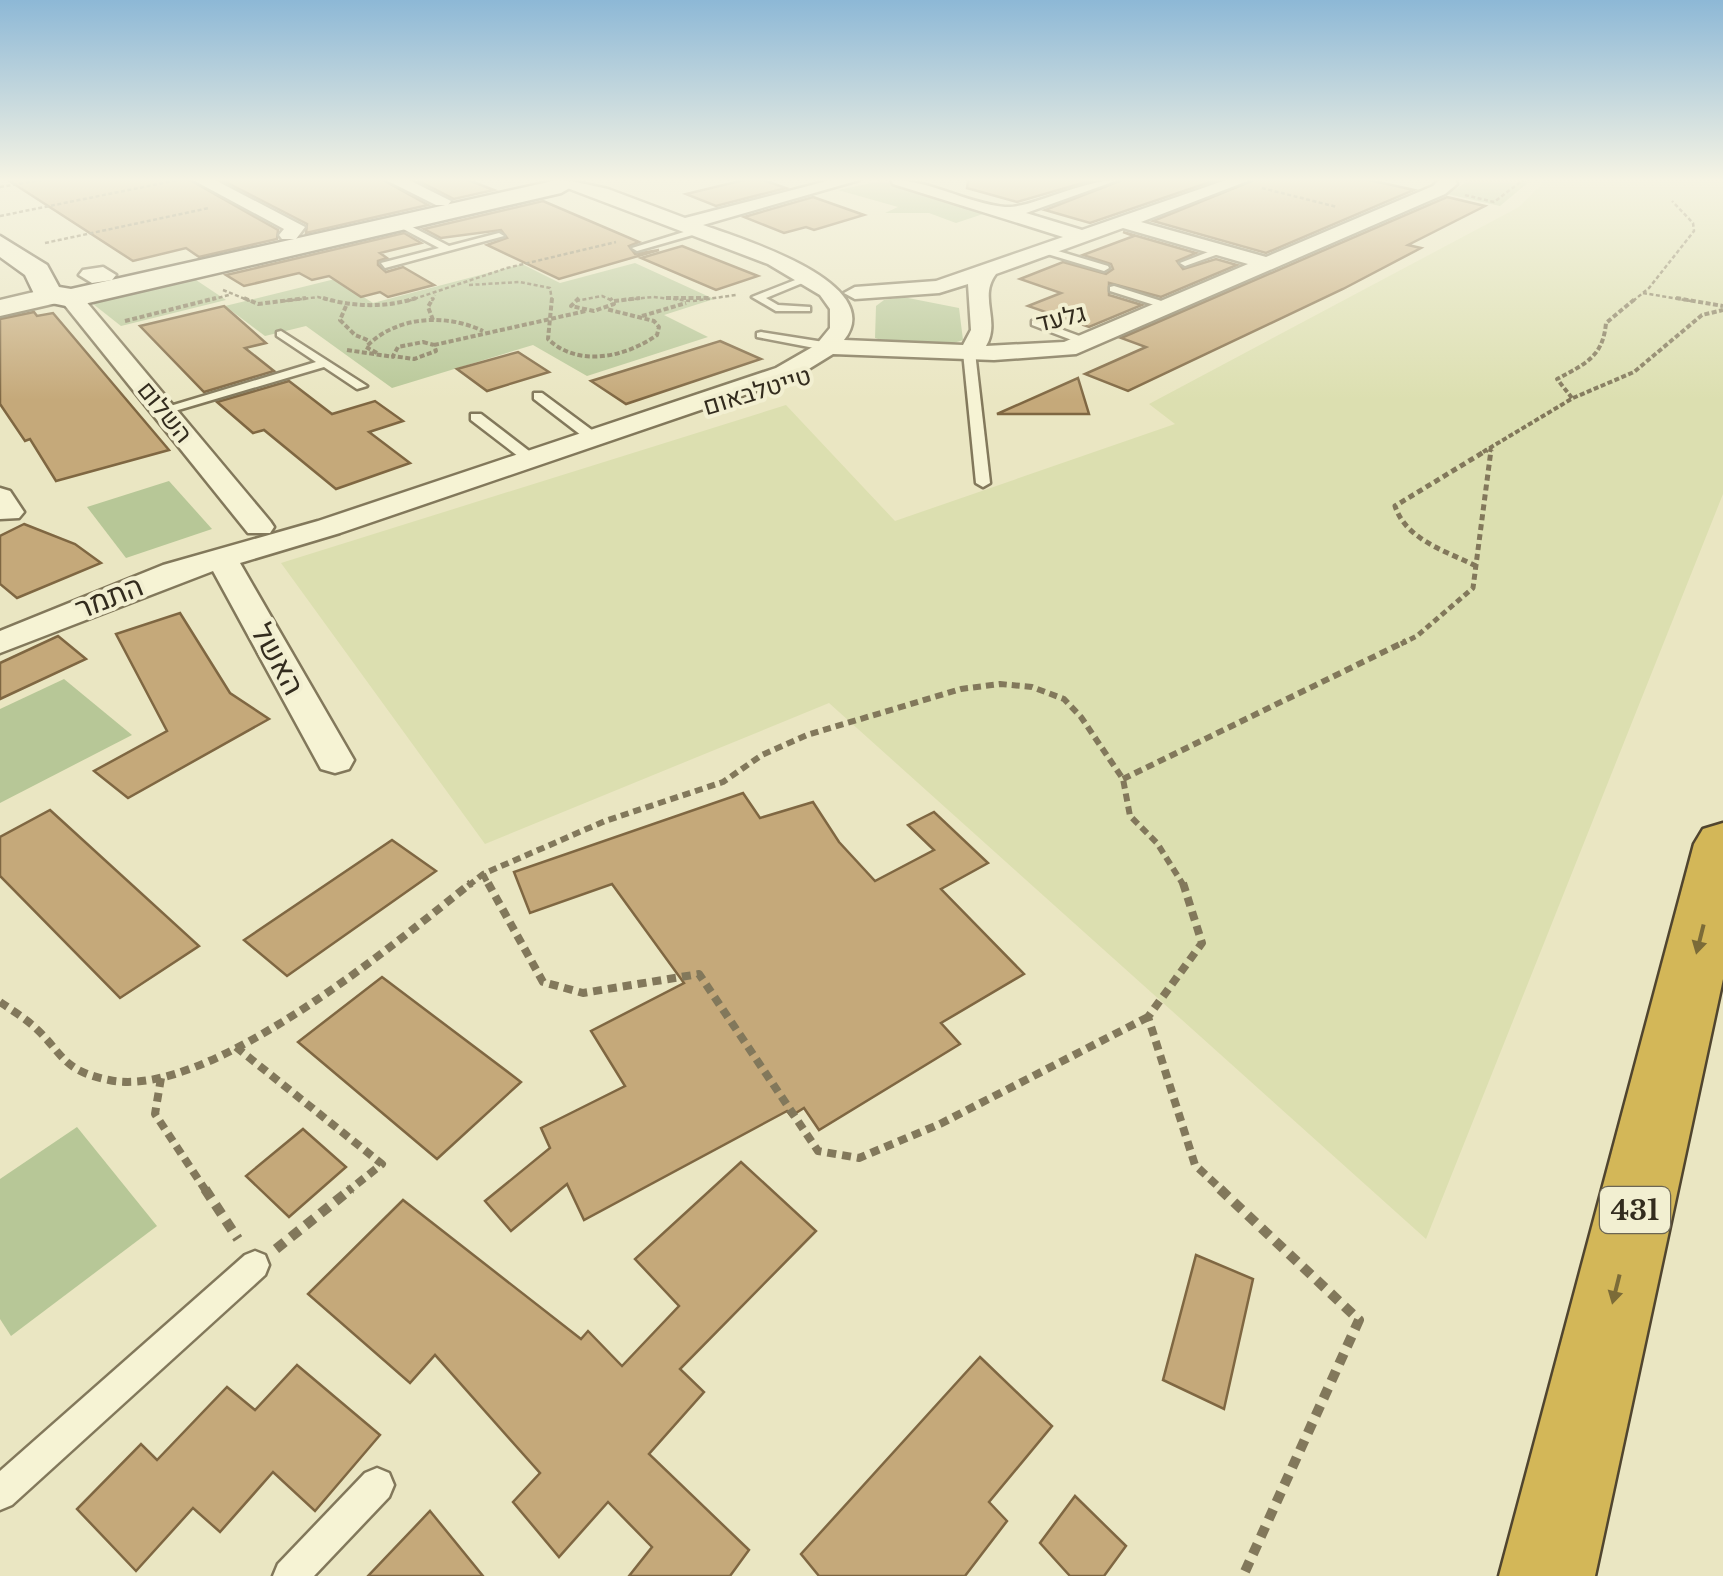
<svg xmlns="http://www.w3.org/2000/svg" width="1723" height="1576" viewBox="0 0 1723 1576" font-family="'Libre Baskerville',Heebo,serif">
	<rect width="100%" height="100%" fill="#eae6c2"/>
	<polygon fill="#dcdfb0" points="1546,180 1723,180 1723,494 1426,1239 829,703 485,844 281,563 786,405 895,521 1175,424 1149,404 1519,207"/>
	<g fill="#b7c797">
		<polygon points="1470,180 1531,180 1500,206 1447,194"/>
		<polygon points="881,181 989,212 956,223 929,213 885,213 898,207 838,190"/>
		<polygon points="635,263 714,299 664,315 708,337 587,376 533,345 392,388 306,326 265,336 225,306 335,279 373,303 522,264 560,283"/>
		<polygon points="190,276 226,300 121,326 88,300"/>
		<path d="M903 297 959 308 963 340C938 349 900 347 875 338L876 306 884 300Z"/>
		<polygon points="169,481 212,529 126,558 87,507"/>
		<polygon points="64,679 132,735 0,803 0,709"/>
		<polygon points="77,1127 157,1226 11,1336 0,1319 0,1179"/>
	</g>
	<g fill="#c5a97a" stroke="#7f6742" stroke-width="2.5">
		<polygon points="8,180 190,180 278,230 277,239 199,257 186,248 133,261"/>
		<polygon points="222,180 383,180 428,205 306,233 307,224"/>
		<polygon points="417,180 468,180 494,190 454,199"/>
		<polygon points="744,180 763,180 786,188 716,206 686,194"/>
		<polygon points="968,180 1093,180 1017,202 967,188"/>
		<polygon points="1122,180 1216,180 1090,223 1045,210"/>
		<polygon points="1254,180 1369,180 1414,190 1266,253 1153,221"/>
		<polygon points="813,197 864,215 814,230 806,227 784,233 744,217"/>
		<polygon points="1447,197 1485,206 1408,245 1421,248 1343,289 1128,391 1085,374 1146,347 1121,338"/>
		<polygon points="543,201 639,242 629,246 635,254 659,250 559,279 487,245 507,238 501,230 441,238 424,229"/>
		<polygon points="1123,232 1196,253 1177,261 1183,269 1216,259 1237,265 1161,297 1109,283 1109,295 1142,305 1089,327 1028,306 1061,293 1020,279 1063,262 1106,274 1113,269 1111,264 1083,255 1134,236"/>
		<polygon points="404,233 421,243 380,253 387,258 378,261 378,265 386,272 403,267 434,285 388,297 380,292 361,297 329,276 312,280 299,273 244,286 226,275"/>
		<polygon points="682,246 758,276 716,290 641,258"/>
		<polygon points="224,306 266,343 245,348 274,371 204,392 140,326"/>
		<polygon points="34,312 37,316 53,313 169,450 56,481 30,439 25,441 0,404 0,319"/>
		<polygon points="720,341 761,359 626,404 591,381"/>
		<polygon points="518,352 549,372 487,391 457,369"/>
		<polygon points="1078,378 1089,414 997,414"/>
		<polygon points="289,381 332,414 375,401 403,421 369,432 410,463 336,489 264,430 253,433 217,402"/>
		<polygon points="24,524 75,544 101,563 17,598 0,584 0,536"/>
		<polygon points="180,613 230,693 269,719 128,798 94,771 167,731 116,634"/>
		<polygon points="58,636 86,659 0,699 0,663"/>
		<polygon points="743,793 760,818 813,802 839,842 875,881 934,850 908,825 934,812 988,863 941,889 1024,974 941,1023 960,1044 819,1130 804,1108 791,1116 787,1111 584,1220 567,1184 511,1231 485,1201 550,1148 541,1128 625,1086 591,1031 684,983 612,884 530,913 514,872"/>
		<polygon points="50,810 199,946 120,998 0,876 0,837"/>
		<polygon points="392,840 436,871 287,976 244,940"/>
		<polygon points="382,977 521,1082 437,1159 298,1042"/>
		<polygon points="303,1129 346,1167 289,1217 246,1176"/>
		<polygon points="741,1162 816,1231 680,1369 704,1392 649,1454 749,1550 730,1576 629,1576 652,1547 608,1502 559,1557 513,1502 540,1473 435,1355 410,1383 308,1294 403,1200 581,1339 588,1331 622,1366 679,1306 635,1259"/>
		<polygon points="1196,1255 1253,1279 1224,1409 1163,1380"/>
		<polygon points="980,1357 1052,1426 989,1502 1007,1521 965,1576 819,1576 801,1554"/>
		<polygon points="297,1365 380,1435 315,1511 273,1472 220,1532 193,1508 136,1571 77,1509 141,1444 157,1460 227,1387 255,1410"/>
		<polygon points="1075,1496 1126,1546 1104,1576 1070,1576 1040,1543"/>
		<polygon points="430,1511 483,1576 368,1576"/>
	</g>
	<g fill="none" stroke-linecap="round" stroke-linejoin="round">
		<g stroke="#82785b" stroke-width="5">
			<g id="service">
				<polygon points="395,218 449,246 499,233 504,236 385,268 381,263 439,248 392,223"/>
				<polygon points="700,227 703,232 637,251 632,248"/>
				<polygon points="1221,247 1224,252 1185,266 1180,263"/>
				<polygon points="1048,248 1108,266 1109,268 1104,271 1044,253"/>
				<polygon points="808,275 817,277 766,298 778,305 810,307 810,311 776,311 752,297"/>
				<polygon points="1114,286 1174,305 1175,307 1170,310 1110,291 1110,287"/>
				<polygon points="1036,320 1093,341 1095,343 1085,345 1032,325 1032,321"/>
				<polygon points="281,331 367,386 357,389 324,367 168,413 157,410 316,362 277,336 277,332"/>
				<polygon points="761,332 830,343 836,347 830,351 757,337 757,333"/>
				<polygon points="969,348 975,352 990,483 983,487 976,483 963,352"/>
				<polygon points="534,393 542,393 600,436 600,442 590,442 534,399"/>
				<polygon points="471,414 481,414 537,457 537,463 527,463 471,420"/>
				<polygon points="255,1251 265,1255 269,1265 265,1275 12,1505 0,1510 0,1471 245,1255"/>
				<polygon points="377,1468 389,1473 394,1485 389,1497 314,1576 273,1576 278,1564 365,1473"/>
			</g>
		</g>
		<g stroke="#82785b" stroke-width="5">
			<g id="minor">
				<polygon points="193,180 215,180 305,227 296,239 282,239 279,235 284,229"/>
				<polygon points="386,180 409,180 451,201 448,205 436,205"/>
				<path d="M831 180H859L703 225C739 238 889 283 844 340L963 345 971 330 968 284 939 293 855 299 844 293 855 287 936 281 1063 237 893 184 891 180C931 180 965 203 1005 207 1030 209 1081 180 1118 180L1026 213 1082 230 1226 180H1250L1141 222 1266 257 1433 186 1439 180H1455L1457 184 1445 194 1076 354 994 360 833 354 794 378 340 533 240 563 354 760 349 769 335 773 321 769 213 571 0 653V631L163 565 318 521 776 368 816 345 830 328V309L820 295 768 264 562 186 571 181 608 189 685 218ZM1123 228 1248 264 1064 342 986 346C1001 321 978 297 996 274Z"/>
				<polygon points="71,292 79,293 270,521 274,527 270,533 248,533 63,303 60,298 63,293"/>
				<polygon points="0,488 10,491 24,512 19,518 0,519"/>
			</g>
		</g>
		<g stroke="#82785b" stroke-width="5">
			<g id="tertiary">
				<polygon points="103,267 116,275 112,280 92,283 79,275 83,270"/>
				<polygon points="51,288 61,290 64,296 61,302 0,316 0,300"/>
			</g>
		</g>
		<g stroke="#64593e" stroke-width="5">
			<polygon id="secondary" points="557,180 569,181 573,186 561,193 71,307 37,300 25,275 0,257 0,236 47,265 59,287 71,289"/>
		</g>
		<g stroke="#50452f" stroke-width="5">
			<polygon id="motorway" points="1723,823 1723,979 1595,1576 1499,1576 1694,844 1703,829"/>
		</g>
		<g stroke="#82785b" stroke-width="2.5" stroke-dasharray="4 2.5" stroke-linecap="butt">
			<polyline points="0,187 41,180"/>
			<polyline points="1262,188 1337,207"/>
			<polyline points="1465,195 1494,202 1523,180"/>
			<polyline points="0,216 178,180"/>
			<polyline points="45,243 209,208"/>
			<polyline points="469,285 520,282 550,288 552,301"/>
			<polyline points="223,290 250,301"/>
			<polyline points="1643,293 1691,301"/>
			<polyline points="206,301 229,295"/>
			<polyline points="285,301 318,297 332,301"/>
			<polyline points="408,301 507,268 616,242"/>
			<polyline points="432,301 435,295"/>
			<polyline points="576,301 602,296 613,301"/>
			<polyline points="615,301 653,297 691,301"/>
			<polyline points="693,301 736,295"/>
			<polyline points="1633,301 1649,288 1694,231 1693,223 1672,201"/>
		</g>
		<g stroke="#82785b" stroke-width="4" stroke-dasharray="5 2.5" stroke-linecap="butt">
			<polyline points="244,298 258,304 306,298"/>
			<path d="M323 298C353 307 386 308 416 298"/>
			<path d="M552 298 548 339C578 368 626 357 657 335L659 327 654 321 606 309"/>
			<polyline points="579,298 571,306 594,311 614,304 610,298"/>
			<polyline points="666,298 711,298"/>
			<polyline points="1676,298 1723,306"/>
			<polyline points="614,301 640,298"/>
			<polyline points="346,306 340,320 355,335 370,341"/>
			<polyline points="642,316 686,303"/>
			<polyline points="433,320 428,307 433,298"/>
			<polyline points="125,321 216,298"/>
			<polygon points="423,342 434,345 436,351 414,359 393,356 398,347"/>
			<polyline points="434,345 586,311"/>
			<polyline points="347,350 394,357"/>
			<path d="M377 353 366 347C396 316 445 313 483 331"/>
			<path d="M1572 398 1557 379C1585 364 1603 357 1606 323L1636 298"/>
			<polyline points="1483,452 1573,398 1634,372 1702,315 1723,310"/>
			<polyline points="1490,452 1491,447"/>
		</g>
		<g stroke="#82785b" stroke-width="5" stroke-dasharray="6 4" stroke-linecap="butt">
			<path d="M1476 566C1446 551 1406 540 1395 506L1487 450"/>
			<polyline points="1401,644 1417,636 1473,588 1491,450"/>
		</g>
		<g stroke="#82785b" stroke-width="6" stroke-dasharray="8 5" stroke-linecap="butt">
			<polyline points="1123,779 1406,641"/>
			<polyline points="483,874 489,886"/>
			<polyline points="468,886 483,874 605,821 723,782 762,755 807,735 961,689 1000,684 1032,687 1064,699 1081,717 1123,779 1130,816 1157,843 1184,886"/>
		</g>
		<g stroke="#82785b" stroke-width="8" stroke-dasharray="9 6" stroke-linecap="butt">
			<polyline points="488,883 543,982 583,993 699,974 818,1151 859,1158 940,1124 1148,1017"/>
			<polyline points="1183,883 1202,943 1148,1017 1195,1165 1223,1191"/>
			<path d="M0 1002C10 1009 22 1016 31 1024 63 1051 59 1070 109 1080 207 1101 397 942 471 883"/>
			<polyline points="236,1047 382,1164 348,1191"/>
			<polyline points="161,1078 155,1114 206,1191"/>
		</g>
		<g stroke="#82785b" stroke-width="10" stroke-dasharray="11 8" stroke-linecap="butt">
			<polyline points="205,1189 238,1239"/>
			<polyline points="1220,1189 1359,1320 1243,1576"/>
			<polyline points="276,1249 351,1189"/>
		</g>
		<use href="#service" fill="#f6f3d4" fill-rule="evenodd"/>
		<use href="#minor" fill="#f6f3d4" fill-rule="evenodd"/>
		<use href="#tertiary" fill="#f6f3d4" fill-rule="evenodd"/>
		<use href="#secondary" fill="#f6f3d4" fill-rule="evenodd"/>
		<use href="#motorway" fill="#d3b758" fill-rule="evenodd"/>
	</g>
	<defs><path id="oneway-solid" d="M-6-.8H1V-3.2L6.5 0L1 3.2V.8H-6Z" transform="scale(2.5)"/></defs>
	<g fill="#7b6b38">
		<use href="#oneway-solid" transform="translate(1700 939) rotate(104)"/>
		<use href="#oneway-solid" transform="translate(1616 1289) rotate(104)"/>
	</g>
	<linearGradient id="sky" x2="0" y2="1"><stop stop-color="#8db8d6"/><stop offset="0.45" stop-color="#f6f4e4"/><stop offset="1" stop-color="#f6f4e4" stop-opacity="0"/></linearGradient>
	<rect width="1723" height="400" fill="url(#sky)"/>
	<g text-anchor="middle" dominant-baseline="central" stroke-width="8" stroke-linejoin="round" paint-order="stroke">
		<g font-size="25" fill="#332c1e" stroke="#f2efd1">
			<text transform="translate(1061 318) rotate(-13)">גלעד</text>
			<text transform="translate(757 391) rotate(-17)">טייטלבאום</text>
			<text transform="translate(165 412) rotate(51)">השלום</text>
		</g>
		<rect fill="#f2efd1" stroke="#6c6654" stroke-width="2.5" x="1600" y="1187" width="70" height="46" rx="8"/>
		<g font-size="28" font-weight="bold" fill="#332c1e">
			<text x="1635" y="1210">431</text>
		</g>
		<g font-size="30" fill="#332c1e" stroke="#f2efd1">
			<text transform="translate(109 597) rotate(-22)">התמר</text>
			<text transform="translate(278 659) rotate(61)">האשל</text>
		</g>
	</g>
</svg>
